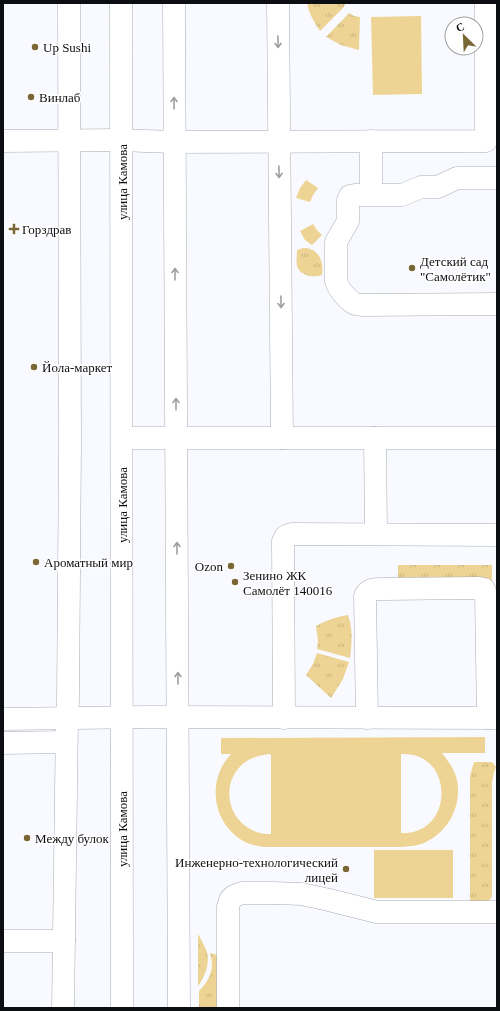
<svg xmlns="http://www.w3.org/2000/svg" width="500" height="1011" viewBox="0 0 500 1011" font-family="Georgia,serif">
	<defs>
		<pattern id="grass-tufts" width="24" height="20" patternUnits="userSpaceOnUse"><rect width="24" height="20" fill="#edd494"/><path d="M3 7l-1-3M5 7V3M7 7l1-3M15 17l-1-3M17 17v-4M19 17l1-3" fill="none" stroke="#cab57f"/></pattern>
	</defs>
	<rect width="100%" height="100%" fill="#f9faff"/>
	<g fill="url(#grass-tufts)">
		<path d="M307 3H346L343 8 320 31C314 22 309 14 307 3Z"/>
		<polygon points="349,13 354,16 360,17 359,50 341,45 326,37"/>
		<path d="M303 248C304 248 309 248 310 249 321 252 324 266 322 275 314 278 300 276 297 266 296 261 297 255 297 250Z"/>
		<rect x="398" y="565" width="94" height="16"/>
		<path d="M348 615C353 629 352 643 350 658L317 649 318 641 316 626C327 620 336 617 348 615Z"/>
		<polygon points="317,653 349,662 343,679 331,698 306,675 313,664"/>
		<polygon points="474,762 492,762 496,767 494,772 492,783 492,896 489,901 470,904 470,779 471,772"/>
		<path d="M198 934C201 939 205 947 207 952 210 964 205 976 198 986Z"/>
		<path d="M210 953 221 956V1008H199V991C210 980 215 968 210 953Z"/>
	</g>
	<g fill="#edd494" fill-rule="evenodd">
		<polygon points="421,16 422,94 373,95 371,17"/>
		<polygon points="306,180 318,188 313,195 310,202 296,198 300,188"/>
		<polygon points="313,224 317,230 322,235 312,245 305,240 300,231"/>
		<path d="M485 737V753H442C448 761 455 770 457 780 462 805 449 831 426 842 419 846 410 846 402 847H271C263 847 255 846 247 843 213 826 205 782 231 754H221V738ZM270 754 271 755V834C264 834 258 833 252 830 226 818 221 781 244 763 252 757 261 755 270 754ZM401 754C455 751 455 835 401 833Z"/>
		<rect x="374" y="850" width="79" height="48"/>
	</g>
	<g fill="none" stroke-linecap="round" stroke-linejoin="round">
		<g stroke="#a8abb5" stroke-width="23">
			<g id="minor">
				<polyline points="121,3 122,1008"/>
				<polyline points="174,3 179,1008"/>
				<polyline points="278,3 282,438"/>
				<polyline points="3,141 122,140 145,141 175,142 486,141 486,3"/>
				<polyline points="371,141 371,194"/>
				<path d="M497 178H457L438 187H421L402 195H355L350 196 348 200V221L336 242V281C338 289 348 300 355 304 357 304 360 305 362 305L497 304"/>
				<polyline points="122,438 497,438"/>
				<polyline points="375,438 376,534"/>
				<polyline points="284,718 283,541 286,536 292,534 497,535"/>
				<path d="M367 718 365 596C369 588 376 589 384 589L479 588 484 589 486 594 488 718"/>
				<polyline points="3,719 148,717 497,718"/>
				<polyline points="3,743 66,742"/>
				<polyline points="3,941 64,941"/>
				<polyline points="63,1008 67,719 68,700 70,446 69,3"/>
				<polyline points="228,1008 228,907 230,900 234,896 242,893 273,893 302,894 329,900 377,912 497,912"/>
			</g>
		</g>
		<use href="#minor" stroke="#fff" stroke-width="22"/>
	</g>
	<defs><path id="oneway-shaft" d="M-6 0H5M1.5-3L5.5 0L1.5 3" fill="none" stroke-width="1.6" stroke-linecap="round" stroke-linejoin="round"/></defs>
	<g stroke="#9e9fa0">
		<use href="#oneway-shaft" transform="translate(278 42) rotate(89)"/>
		<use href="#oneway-shaft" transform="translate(174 103) rotate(-90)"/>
		<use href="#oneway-shaft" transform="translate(279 172) rotate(89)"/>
		<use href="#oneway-shaft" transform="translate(175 274) rotate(-90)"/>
		<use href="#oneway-shaft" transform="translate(281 302) rotate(89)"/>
		<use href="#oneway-shaft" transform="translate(176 404) rotate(-90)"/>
		<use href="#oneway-shaft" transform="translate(177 548) rotate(-90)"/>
		<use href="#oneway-shaft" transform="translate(178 678) rotate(-90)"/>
	</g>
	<g fill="#7a6736" stroke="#fff" stroke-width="1.5">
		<circle cx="35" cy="47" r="4"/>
		<circle cx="31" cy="97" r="4"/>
		<path d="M12 223h4v4h4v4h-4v4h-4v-4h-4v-4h4z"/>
		<circle cx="412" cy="268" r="4"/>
		<circle cx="34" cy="367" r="4"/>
		<circle cx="36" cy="562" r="4"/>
		<circle cx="231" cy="566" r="4"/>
		<circle cx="235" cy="582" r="4"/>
		<circle cx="27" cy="838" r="4"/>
		<circle cx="346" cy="869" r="4"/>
	</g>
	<g text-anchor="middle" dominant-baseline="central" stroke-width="3" stroke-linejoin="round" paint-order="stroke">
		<g font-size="13" fill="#0d0e11" stroke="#fff" text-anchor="start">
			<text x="43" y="47">Up Sushi</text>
			<text x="39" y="97">Винлаб</text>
			<text x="22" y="229">Горздрав</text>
			<text x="420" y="261">Детский сад<tspan x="420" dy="15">"Самолётик"</tspan></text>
			<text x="42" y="367">Йола-маркет</text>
			<text x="44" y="562">Ароматный мир</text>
			<text x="223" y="566" text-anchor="end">Ozon</text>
			<text x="243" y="575">Зенино ЖК<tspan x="243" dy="15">Самолёт 140016</tspan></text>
			<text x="35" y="838">Между булок</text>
			<text x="338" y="862" text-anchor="end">Инженерно-технологический<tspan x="338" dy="15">лицей</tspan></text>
		</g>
		<g font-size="13" fill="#0d0e11" stroke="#fff">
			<text transform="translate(122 182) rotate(-90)">улица Камова</text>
			<text transform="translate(122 505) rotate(-90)">улица Камова</text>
			<text transform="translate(122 829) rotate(-90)">улица Камова</text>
		</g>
	</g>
	<rect width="500" height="1011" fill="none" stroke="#0d0e11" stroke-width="8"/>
	<g transform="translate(464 36) rotate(336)"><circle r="19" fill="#ffffff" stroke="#9e9fa0"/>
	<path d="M0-3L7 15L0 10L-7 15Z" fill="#7a6736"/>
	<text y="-6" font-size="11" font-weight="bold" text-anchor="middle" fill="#0d0e11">С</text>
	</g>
</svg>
